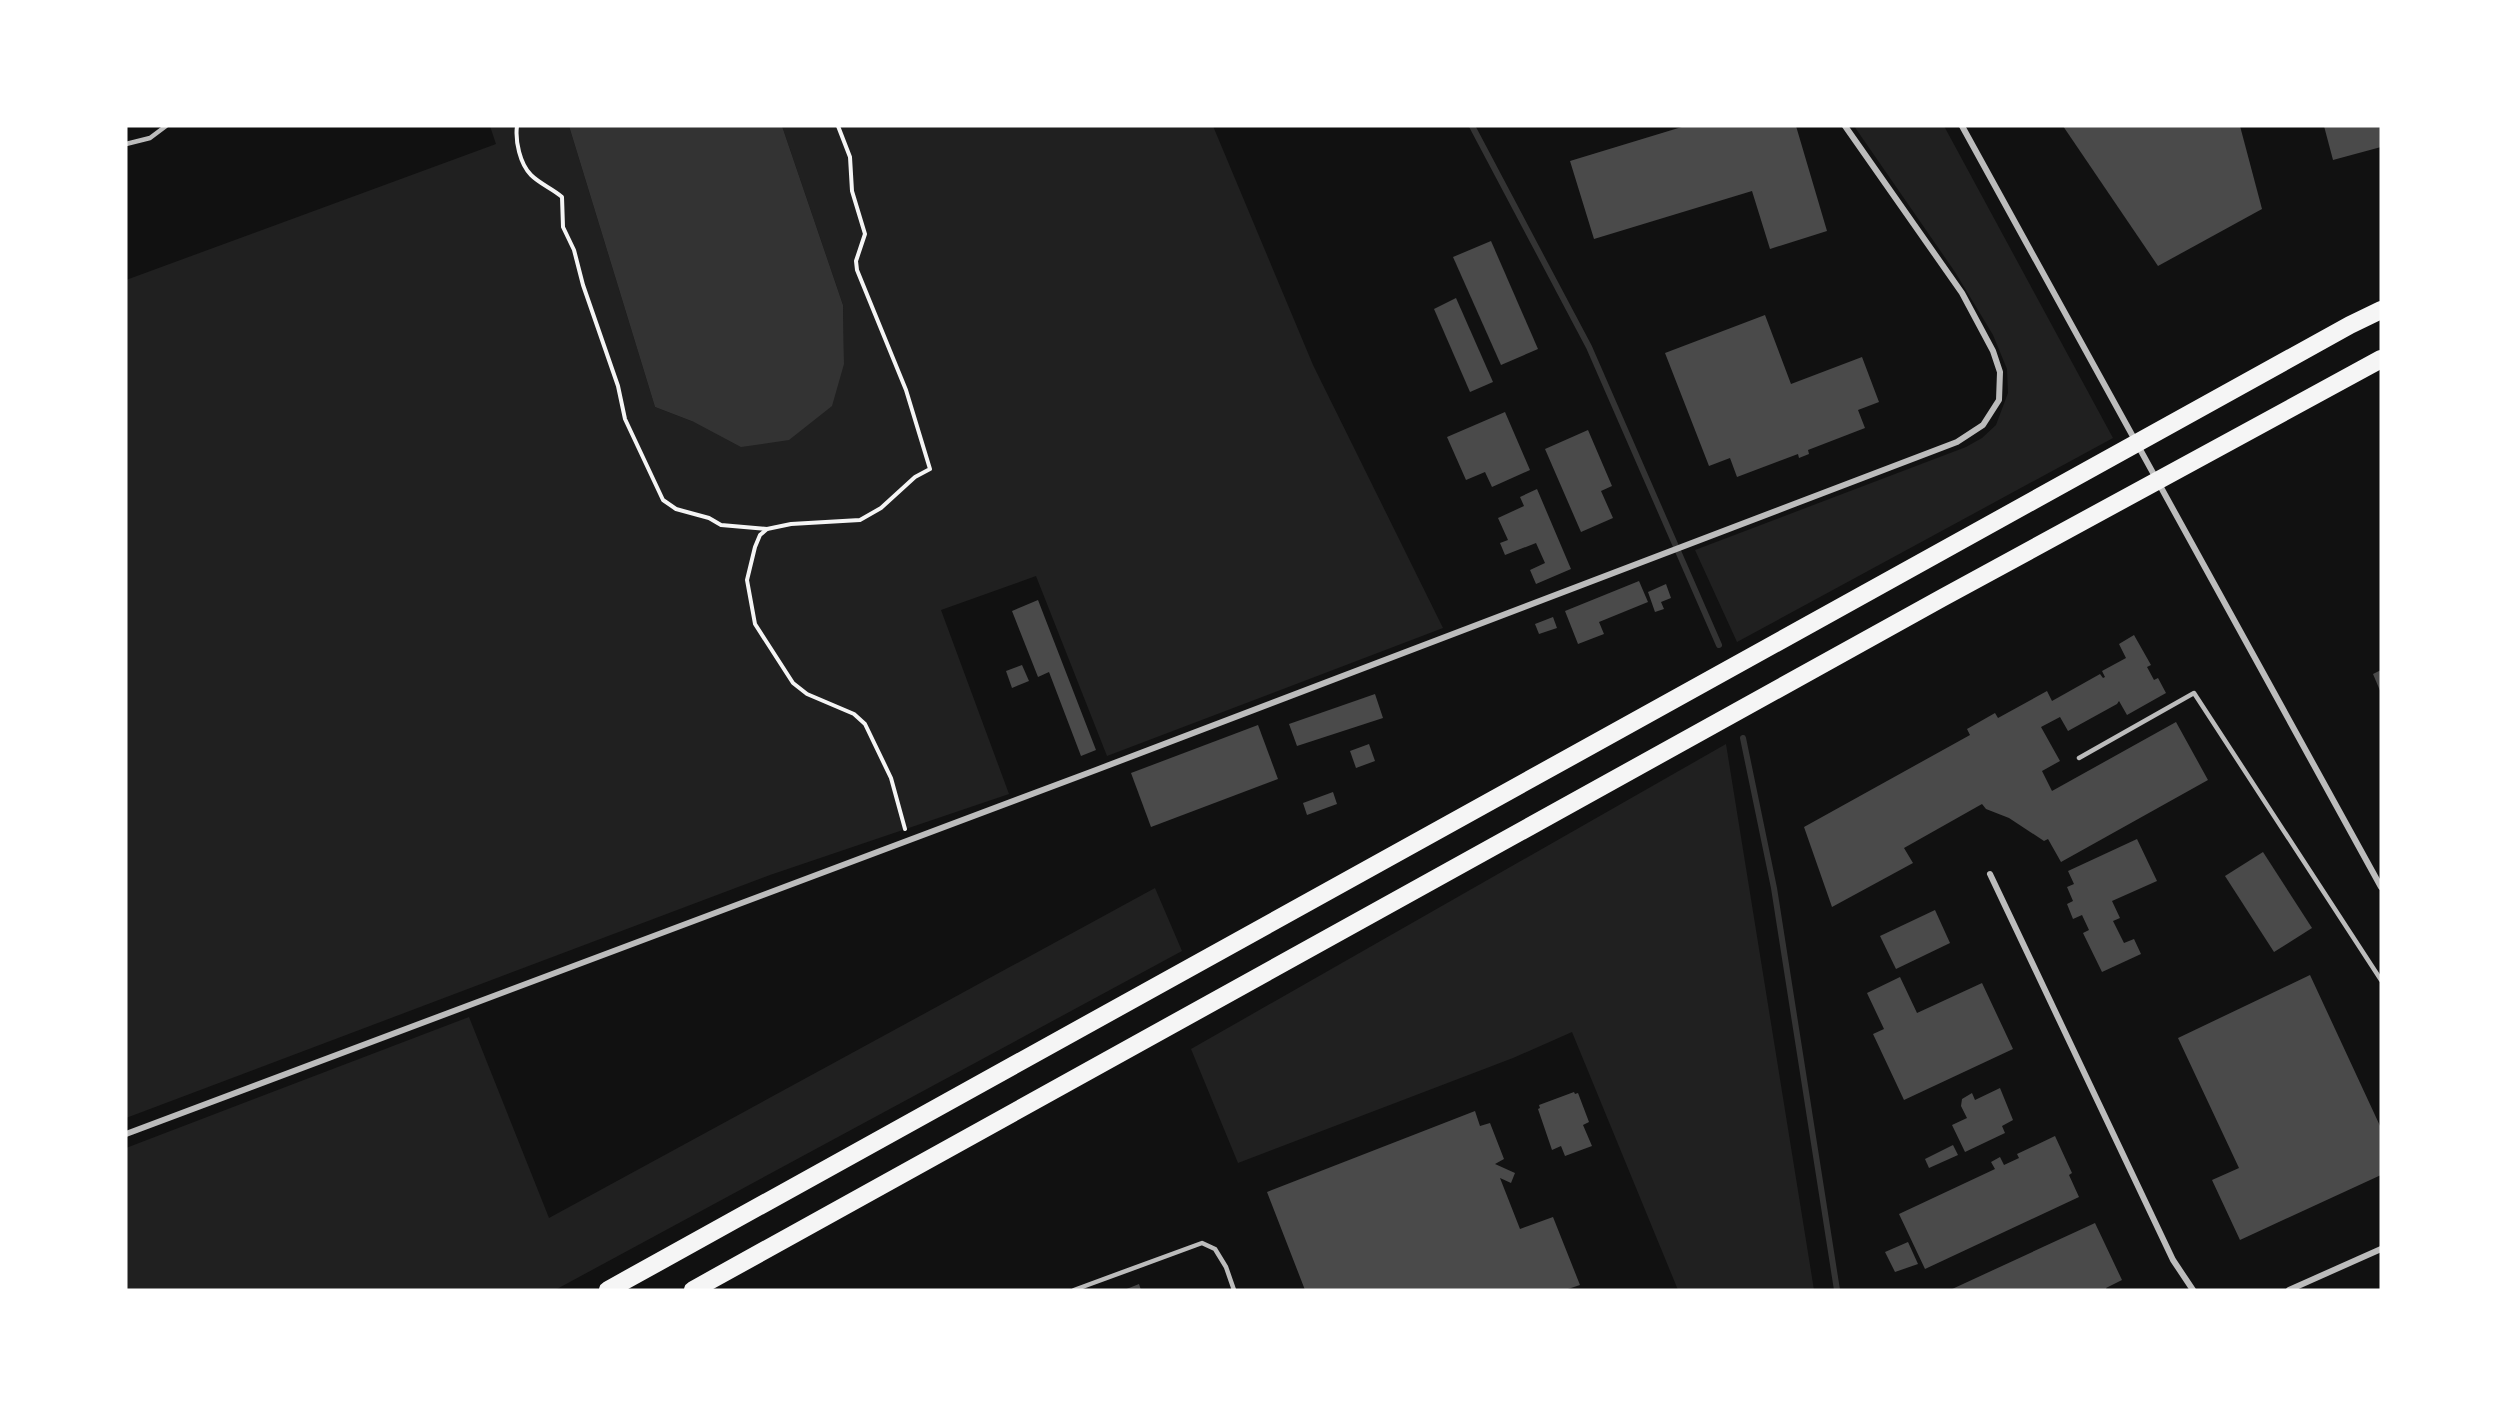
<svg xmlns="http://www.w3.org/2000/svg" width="2507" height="1416" viewBox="0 0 2507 1416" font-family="Karla,sans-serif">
	<rect width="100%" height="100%" fill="#111"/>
	<g fill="#202020">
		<polygon points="490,126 569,126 655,407 694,422 844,364 843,305 782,126 1213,126 1313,365 1443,628 1107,756 1036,576 941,610 1009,794 770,875 126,1118 126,280 496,144"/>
		<polygon points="1854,126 1944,126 2113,438 1737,642 1695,550 1966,447 1982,438 1996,425 2008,393 2007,369 1993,335 1955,272"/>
		<polygon points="1726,744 1814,1290 1678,1290 1572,1032 1513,1058 1238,1163 1191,1049"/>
		<polygon points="1155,888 1182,951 555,1290 126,1290 126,1148 469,1017 549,1218"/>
	</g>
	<polygon fill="#333" points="569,126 782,126 843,305 844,364 832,406 789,440 741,447 694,422 655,407"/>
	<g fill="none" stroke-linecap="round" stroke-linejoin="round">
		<g stroke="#333" stroke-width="6">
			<polyline points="1472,126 1589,347 1719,645"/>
			<polyline points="1743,738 1774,888 1837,1290"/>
		</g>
	</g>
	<g fill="#4a4a4a">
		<polygon points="1685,126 1796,126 1827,231 1770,249 1752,191 1594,239 1570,161"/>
		<polygon points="2063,126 2240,126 2262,209 2158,266"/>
		<polygon points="2324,126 2381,126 2381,147 2333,160"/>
		<polygon points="1491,241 1538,349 1501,365 1453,257"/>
		<polygon points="1456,298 1493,382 1470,392 1434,309"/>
		<polygon points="1765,315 1791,384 1862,357 1879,402 1858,410 1865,428 1808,450 1809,454 1799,458 1798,454 1737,477 1730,458 1709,466 1665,353"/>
		<polygon points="1505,412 1530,470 1492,487 1485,472 1466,480 1447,437"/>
		<polygon points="1588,430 1612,486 1601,491 1613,518 1581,532 1545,449"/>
		<polygon points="1537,489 1571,569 1536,584 1530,570 1545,563 1536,543 1505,555 1500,543 1508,540 1498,518 1524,506 1520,497"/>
		<polygon points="1639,581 1648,602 1599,622 1604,634 1578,644 1565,611"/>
		<polygon points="1666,584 1671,598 1661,602 1664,609 1655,612 1648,592"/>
		<polygon points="1038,600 1096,750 1081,756 1049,672 1038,677 1012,611"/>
		<polygon points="1553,617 1557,628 1539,634 1535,624"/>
		<polygon points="2134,635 2151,665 2147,667 2154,680 2158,678 2166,693 2127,715 2119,701 2117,704 2068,731 2060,717 2041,727 2060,761 2042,771 2052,791 2176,722 2208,780 2061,862 2048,839 2044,841 2009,818 1986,809 1982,804 1904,848 1913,863 1832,907 1804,827 1970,735 1967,729 1995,713 1998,718 2047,691 2052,701 2100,674 2103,678 2105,677 2102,671 2126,658 2119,644"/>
		<polygon points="1022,665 1029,681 1012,688 1006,671"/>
		<polygon points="2381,670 2381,693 2373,674"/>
		<polygon points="1375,694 1383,718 1297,746 1289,724"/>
		<polygon points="1258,725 1278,779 1151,827 1131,773"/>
		<polygon points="1369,744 1375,761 1356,768 1350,751"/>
		<polygon points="1333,792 1337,804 1307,815 1303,803"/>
		<polygon points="2137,839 2157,881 2112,901 2120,918 2113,921 2124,943 2134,939 2141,954 2102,972 2083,933 2089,930 2082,915 2073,919 2067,904 2073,901 2067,887 2074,884 2068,871"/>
		<polygon points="2263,852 2312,928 2274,952 2225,876"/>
		<polygon points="1935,910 1950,943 1896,969 1880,936"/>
		<polygon points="2310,975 2381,1128 2381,1175 2240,1240 2212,1180 2239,1168 2178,1038"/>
		<polygon points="1900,977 1917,1013 1982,983 2013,1049 1904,1100 1873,1034 1884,1029 1867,993"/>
		<polygon points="2000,1088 2013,1120 2002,1126 2005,1133 1965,1152 1952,1125 1967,1118 1961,1106 1962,1099 1972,1093 1975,1100"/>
		<polygon points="1574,1092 1575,1094 1578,1093 1589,1122 1583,1125 1592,1146 1565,1156 1561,1146 1552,1150 1538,1109 1540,1108 1539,1105"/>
		<polygon points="1475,1111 1480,1126 1490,1123 1504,1159 1495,1164 1515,1173 1511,1183 1500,1178 1520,1229 1553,1217 1580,1285 1565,1290 1305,1290 1267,1192"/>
		<polygon points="2055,1136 2072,1173 2069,1175 2079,1197 1925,1269 1899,1214 1995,1169 1991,1162 2000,1157 2004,1165 2019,1158 2017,1154"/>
		<polygon points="1953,1145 1958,1155 1929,1168 1925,1159"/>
		<polygon points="2095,1223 2122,1280 2106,1288 2107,1290 1950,1290"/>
		<polygon points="1908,1242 1918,1264 1895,1272 1885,1252"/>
		<polygon points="1139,1284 1141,1290 1124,1290"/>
	</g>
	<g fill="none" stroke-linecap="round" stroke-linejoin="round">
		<g stroke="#f5f5f5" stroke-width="4">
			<path d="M517 126C515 141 520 164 531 175 540 184 553 189 562 197L563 227 574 250 583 285 618 386 625 419 663 500 676 509 709 518 721 525 767 529"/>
			<polyline points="838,126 850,157 852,191 865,234 856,261 857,270 906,390 930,469 915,477 881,508 860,520 791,524 767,529 760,535 755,547 747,580 755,624 793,683 807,694 854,714 865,724 891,778 905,829"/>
		</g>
		<g stroke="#bcbcbc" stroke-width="4.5">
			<polyline points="126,144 150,138 166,126"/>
			<polyline points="2079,758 2194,693 2381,980"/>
			<polyline points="1074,1290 1202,1243 1215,1249 1226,1267 1234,1290"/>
		</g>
		<g stroke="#bcbcbc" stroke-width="6">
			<polyline points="1962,126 2381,887"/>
			<polyline points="1990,874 2173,1260 2193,1290"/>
			<polyline points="126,1134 1096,770 1957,442 1983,425 1999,400 2000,372 1993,351 1962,293 1845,126"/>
			<polyline points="2289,1290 2381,1249"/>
		</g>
		<g stroke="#f5f5f5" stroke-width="18">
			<polyline points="608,1290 2350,325 2381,310"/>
			<polyline points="693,1290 1942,598 2381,359"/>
		</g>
	</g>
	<rect width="2507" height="1416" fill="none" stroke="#ffffff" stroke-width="255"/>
</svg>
